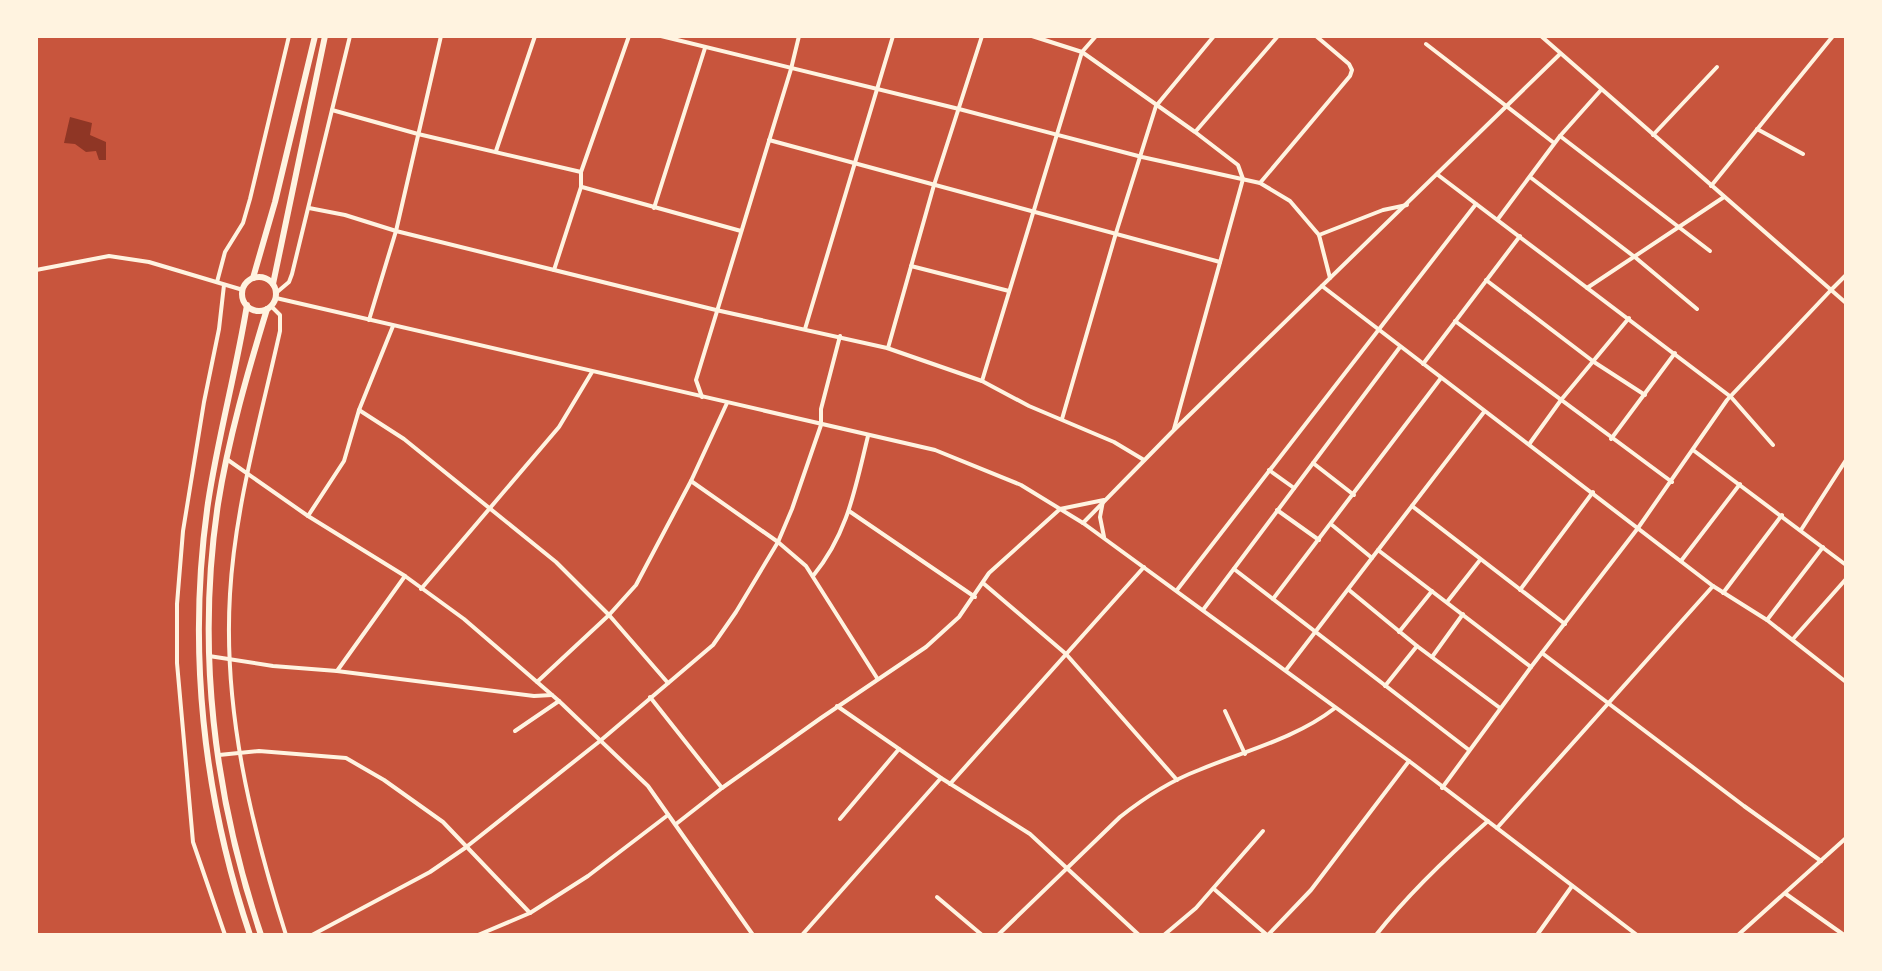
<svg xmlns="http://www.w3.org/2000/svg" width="1882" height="971" viewBox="0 0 1882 971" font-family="'PT Sans Narrow',sans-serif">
	<rect width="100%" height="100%" fill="#c8553d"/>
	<polygon fill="#8f3625" points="70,117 92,123 90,135 106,142 106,160 99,160 96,151 86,152 75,144 64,143"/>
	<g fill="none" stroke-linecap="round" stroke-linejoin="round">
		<g stroke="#fff3e0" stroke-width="4">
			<polyline points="661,36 959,109 1142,157 1260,183 1290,201 1319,235 1330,278"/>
			<polyline points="1032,36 1082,52 1195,132 1238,165 1243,179 1174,429"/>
			<polyline points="1426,44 1554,143"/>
			<polyline points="332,110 418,134 581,172"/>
			<polyline points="1757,129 1803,154"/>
			<polyline points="1196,131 1278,36"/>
			<polyline points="1653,135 1717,67"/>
			<polyline points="1560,136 1710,251"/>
			<polyline points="769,140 1220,262"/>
			<polyline points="496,151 535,36"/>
			<polyline points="1438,175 1731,397 1773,445"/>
			<polyline points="1530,177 1636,258 1697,309"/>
			<polyline points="1260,183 1350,76 1352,70 1349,64 1316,36"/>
			<polyline points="1711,186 1833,36"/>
			<polyline points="582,187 741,231"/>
			<polyline points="309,208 345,215 396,231 716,310 887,348 982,381 1029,406 1114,442 1144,460"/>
			<polyline points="654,208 705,48"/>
			<polyline points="1498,219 1560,136 1601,90"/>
			<polyline points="1319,235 1383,210 1407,205"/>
			<polyline points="911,266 1009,291"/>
			<polyline points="554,270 581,187 581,172 629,36"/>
			<polyline points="1486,280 1594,362 1645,395"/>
			<polyline points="217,282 225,252 243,223 250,199 289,36"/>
			<polyline points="224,285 219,329 204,402 183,531 177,604 177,663 193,842 225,935"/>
			<polyline points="1322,286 1713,586 1767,620 1846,682"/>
			<polyline points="1587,288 1724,197"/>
			<polyline points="276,293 289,282 292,274 350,36"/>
			<path d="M271 306 280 315V331C261 417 235 506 230 594 223 710 251 825 286 935"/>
			<polyline points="369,320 396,231 441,36"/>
			<polyline points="1455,321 1672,482"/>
			<polyline points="805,329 893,36"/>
			<polyline points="888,348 934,185 982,36"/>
			<polyline points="1423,364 1520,236"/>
			<polyline points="982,381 1082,52 1096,36"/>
			<polyline points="702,397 696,380 791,69 799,36"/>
			<polyline points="359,410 404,439 556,562 609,615 668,683"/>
			<polyline points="1062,419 1116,233 1156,106 1214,36"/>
			<polyline points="1611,439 1675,353"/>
			<polyline points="1530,443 1561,400 1629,318"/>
			<polyline points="1693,450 1846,565"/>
			<polyline points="228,460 308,516 405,576 464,619 559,701 648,786 753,935"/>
			<polyline points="1313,463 1354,495"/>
			<polyline points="1269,470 1294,488"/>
			<polyline points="691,481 778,542 806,566 877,678"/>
			<polyline points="1412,506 1565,624"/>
			<polyline points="1277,510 1319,540"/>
			<polyline points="849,511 975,597"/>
			<polyline points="308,516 344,461 359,410 393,326"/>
			<polyline points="1083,523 1173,431 1560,54"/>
			<polyline points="1332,525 1372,558"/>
			<polyline points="1801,530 1846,460"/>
			<polyline points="1378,550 1531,667"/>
			<polyline points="1681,561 1740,484"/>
			<polyline points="1234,569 1469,750"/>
			<path d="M813 576C848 533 855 489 868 436"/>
			<polyline points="983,583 1066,654 1177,780"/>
			<polyline points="421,589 559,427 592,372"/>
			<polyline points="1177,590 1476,204"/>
			<polyline points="1349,590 1417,646 1500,708"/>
			<polyline points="1520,590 1593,492"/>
			<polyline points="1723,593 1782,515"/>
			<polyline points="1273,599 1441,378"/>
			<polyline points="1447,602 1480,560"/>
			<polyline points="1203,610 1400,347"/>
			<polyline points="1767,620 1823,547"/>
			<polyline points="1399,632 1432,591"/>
			<polyline points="1793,639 1846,579"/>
			<polyline points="1542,653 1744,806 1821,861"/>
			<polyline points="209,656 273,666 337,671 534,696 552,695"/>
			<polyline points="1432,657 1463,614"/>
			<polyline points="1286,670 1484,412"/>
			<polyline points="337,671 405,576"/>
			<polyline points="537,682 609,615 636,585 691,481 727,403"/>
			<polyline points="1385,686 1417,646"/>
			<polyline points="650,697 722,788"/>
			<polyline points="837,706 941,778 1030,834 1139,935"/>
			<polyline points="1225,711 1245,754"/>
			<polyline points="515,731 559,701"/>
			<polyline points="219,755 259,751 346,758 384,780 443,822 530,913"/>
			<polyline points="950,784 1144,567"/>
			<polyline points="1442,788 1531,667 1638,528 1727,400 1831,290"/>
			<polyline points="840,819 899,749"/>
			<polyline points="676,824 722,788 821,718 926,647 959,617 989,573 1060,509"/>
			<polyline points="1497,828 1713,586"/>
			<polyline points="1214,889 1267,935"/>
			<polyline points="1786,894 1844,935"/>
			<polyline points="937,897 982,935"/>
			<polyline points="312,935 430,872 465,848 600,741 713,645 736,612 778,542 792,509 821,425 821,409 840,336"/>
			<polyline points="478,935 530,913 588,876 668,815"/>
			<polyline points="802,935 941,778"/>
			<path d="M998 935 1120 817C1144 798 1170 781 1199 770 1244 751 1295 739 1335 708"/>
			<polyline points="1164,935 1196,908 1263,831"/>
			<polyline points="1268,935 1311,890 1409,761"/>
			<path d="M1376 935C1409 893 1448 856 1488 821"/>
			<polyline points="1537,935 1572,886"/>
		</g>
		<g stroke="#fff3e0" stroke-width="4">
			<polyline points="1541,36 1846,303"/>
			<polyline points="36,270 109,256 149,262 243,290"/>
			<polyline points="1831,290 1846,275"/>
			<polyline points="276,298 935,450 1021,485 1083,523 1409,761 1637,935"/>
			<polyline points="1103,501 1100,517 1104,537"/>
			<polyline points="1060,509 1104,500"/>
			<polyline points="1738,935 1846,838"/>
		</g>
		<g stroke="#fff3e0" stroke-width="6">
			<circle cx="259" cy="294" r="17"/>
			<polyline points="253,278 275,202 315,36"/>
			<polyline points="273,284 325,36"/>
			<path d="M247 305C236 372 218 437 208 503 187 648 203 796 250 935"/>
			<path d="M261 935C214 796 196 649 218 504 228 440 248 371 267 309"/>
		</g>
	</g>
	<rect width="1882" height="971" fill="none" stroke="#fff3e0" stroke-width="76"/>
</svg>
